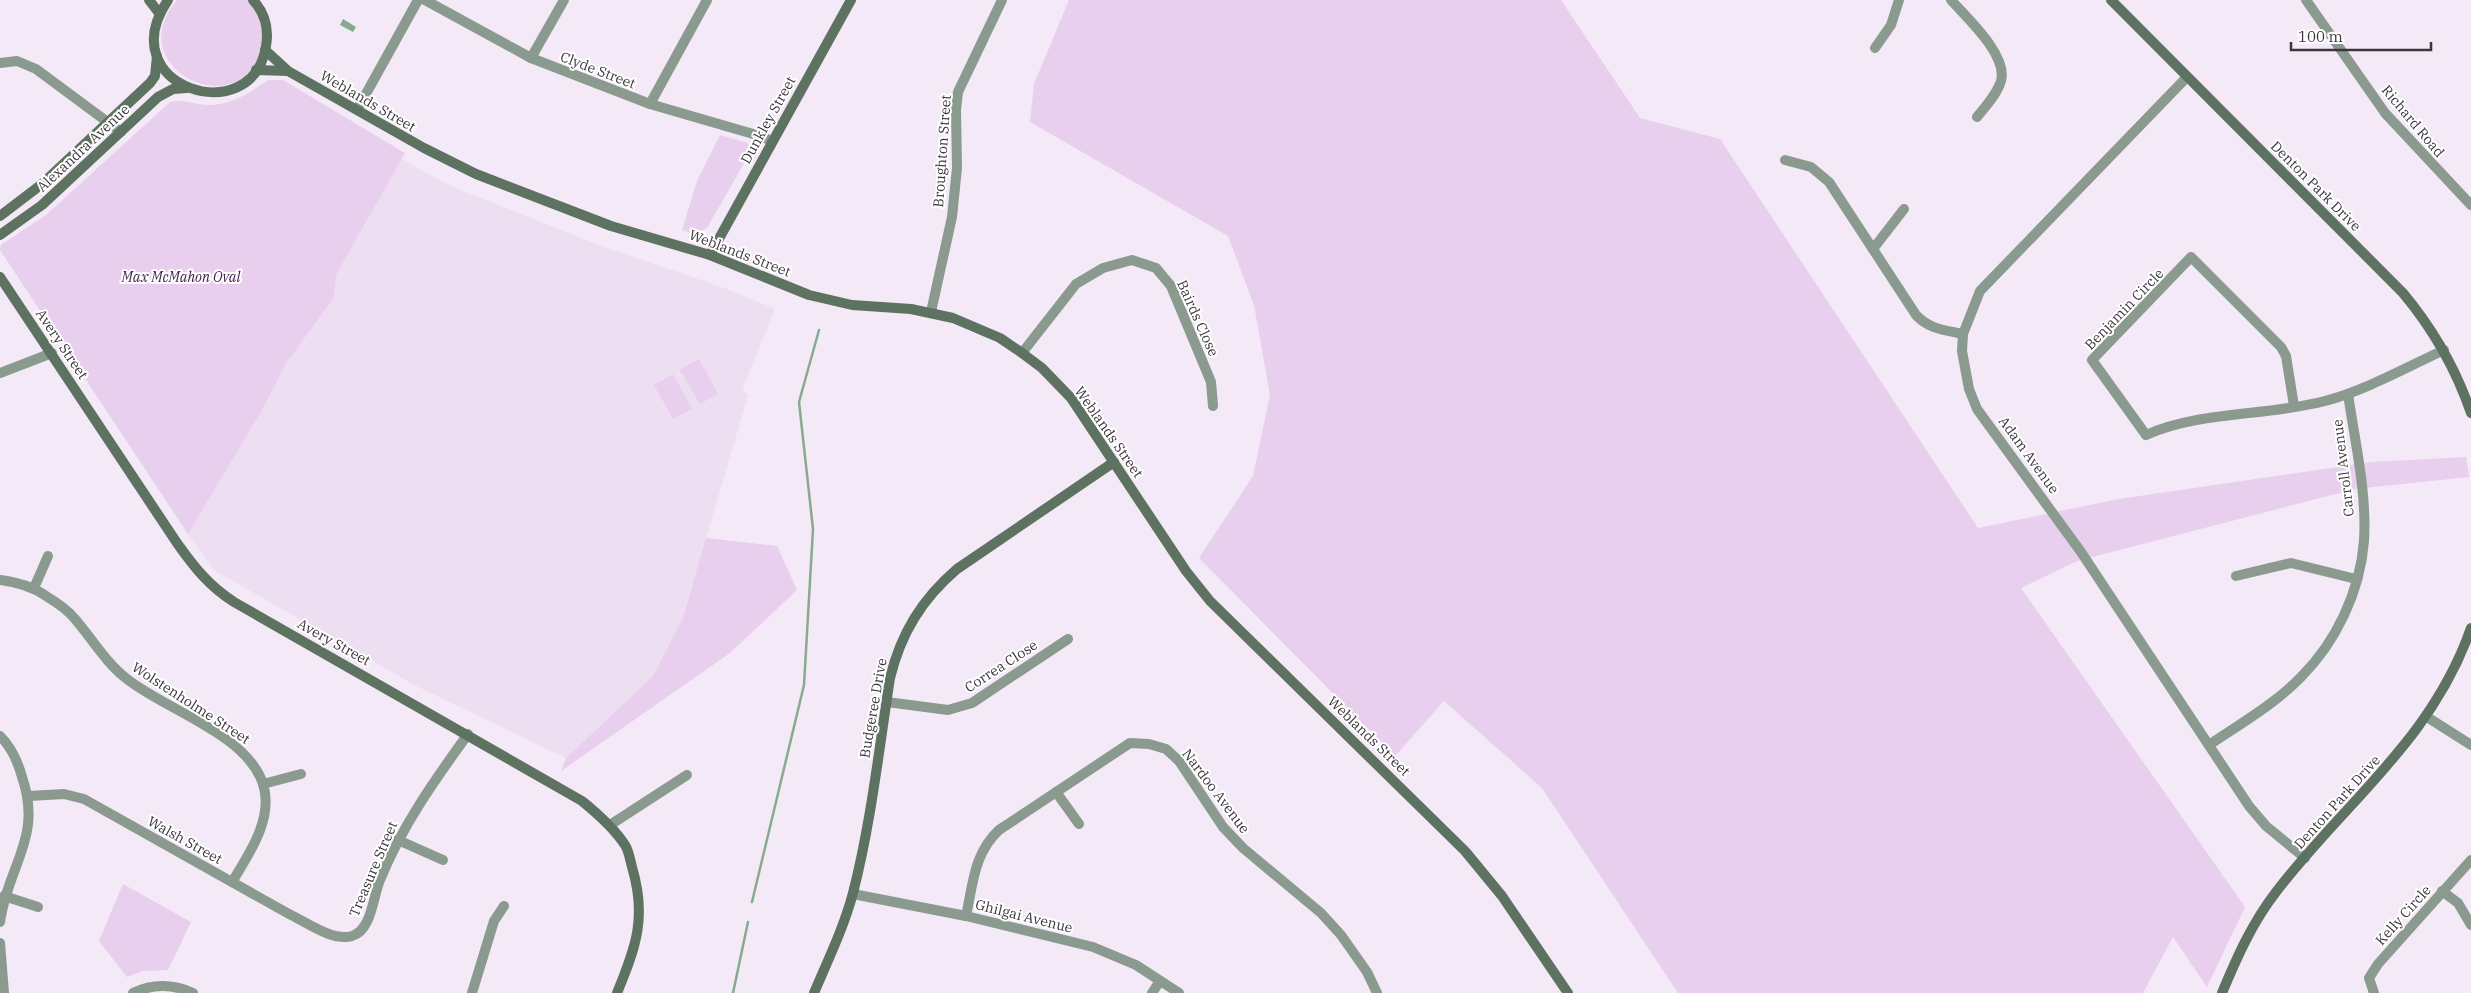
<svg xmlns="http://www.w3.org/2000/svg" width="2471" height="993" viewBox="0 0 2471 993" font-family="'IBM Plex Serif',serif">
	<rect width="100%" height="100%" fill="#f4e9f6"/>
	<polygon fill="#eedef2" points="401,159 453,187 593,243 727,289 775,309 742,390 748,395 683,618 653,676 566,758 414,685 214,570 188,534 262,410 287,362 333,299 337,273"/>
	<g fill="#e8cfed">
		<path d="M177 0H248C259 13 265 29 262 46 243 128 118 69 177 0Z"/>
		<polygon points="1069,0 1561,0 1640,118 1720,139 1978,528 2119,499 2372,462 2466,457 2469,477 2355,489 2077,561 2021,588 2245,907 2207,987 2173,937 2143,993 1678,993 1542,788 1444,701 1395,756 1199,558 1253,476 1270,395 1254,305 1228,236 1030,122 1034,84"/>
		<path d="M268 80H283L405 153 337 273 333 299 287 362 262 410 188 534 0 250 1 245 46 215 170 102C185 98 196 106 211 105 233 104 251 92 268 80Z"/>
		<polygon points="720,135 748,143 751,151 707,228 694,234 682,230 697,181"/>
		<polygon points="699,359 718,394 700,404 680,370"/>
		<polygon points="673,374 692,409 673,419 654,385"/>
		<polygon points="706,538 777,546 797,590 730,653 561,771 566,758 653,676 683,618"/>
		<polygon points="123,884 191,922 168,970 142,971 127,977 99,941"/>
	</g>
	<polygon fill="#88aa8f" points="343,19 356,27 353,32 340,25"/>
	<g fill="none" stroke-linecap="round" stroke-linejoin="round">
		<g stroke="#88aa8f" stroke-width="2.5">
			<polyline points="752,902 804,685 813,529 799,402 819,330"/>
			<polyline points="733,993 748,922"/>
		</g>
		<g stroke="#8b9a8e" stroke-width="10">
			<polyline points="425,0 531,58 650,104 760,136 772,141"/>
			<path d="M1951 0C1967 18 2008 55 2001 81 1997 94 1986 106 1977 117"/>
			<polyline points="2306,0 2385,113 2471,205"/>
			<polyline points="1875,48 1891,25 1899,0"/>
			<polyline points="531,58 564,0"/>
			<polyline points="0,63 17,61 36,69 121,132"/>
			<polyline points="2187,77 1980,291 1963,334 1962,351 1969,389 1977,409 2081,552 2249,806 2266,826 2305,858"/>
			<polyline points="650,104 707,0"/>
			<polyline points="357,110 418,0"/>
			<path d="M1785 160 1811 167 1829 182 1916 315C1929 329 1944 330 1963 334"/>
			<polyline points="1873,249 1904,209"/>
			<polyline points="931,312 952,217 957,168 956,110 958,92 1002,0"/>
			<polyline points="1022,353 1076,284 1103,268 1132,260 1156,268 1171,286 1211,382 1213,406"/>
			<polyline points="0,373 52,353"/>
			<path d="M2294 406 2286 356 2281 347 2191 257 2092 360 2146 435C2198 411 2269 416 2325 401 2366 390 2405 368 2444 350"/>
			<polyline points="2236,576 2291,563 2356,579"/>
			<path d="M0 580C16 582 32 586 46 596 56 602 68 610 75 619 93 640 106 663 127 679 166 710 247 734 263 784 274 818 249 854 232 882"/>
			<polyline points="34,588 48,556"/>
			<polyline points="887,702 948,710 972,703 1068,639"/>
			<polyline points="2427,717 2471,745"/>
			<path d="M0 736C11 747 18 762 22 777 43 837 8 865 0 922"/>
			<path d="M2209 745C2240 724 2275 704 2301 677 2336 642 2360 592 2364 541 2367 493 2355 442 2348 394"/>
			<polyline points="263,784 301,774"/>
			<polyline points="1056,792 1079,824"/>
			<path d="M29 796 64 794 84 799 289 914C306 922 333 942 352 936 372 930 373 896 380 880 402 826 434 781 468 734"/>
			<polyline points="610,825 687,775"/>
			<polyline points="398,840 443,860"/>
			<polyline points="2442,891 2458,903 2471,925"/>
			<polyline points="853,894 966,916 1093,947 1136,965 1179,993"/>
			<polyline points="4,896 38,907"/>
			<path d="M966 916C973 884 974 853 999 830L1130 743 1149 744 1166 749 1179 761 1223 827 1243 848 1321 913 1341 935 1367 972 1377 993"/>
			<polyline points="0,943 4,993"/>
			<path d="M133 993C152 984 173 984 193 993"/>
			<polyline points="472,993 494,921 504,906"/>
			<polyline points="1152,993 1160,981"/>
			<polyline points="2374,993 2369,978 2378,964 2471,860"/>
		</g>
		<g stroke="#5d7261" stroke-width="10">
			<polyline points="149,0 159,13"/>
			<path d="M168 0C109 87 253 132 266 46 269 29 265 13 253 0"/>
			<path d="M2111 0 2403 293C2433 329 2456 369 2471 413"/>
			<polyline points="265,50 288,71 424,148 476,174 611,226 710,255 809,295 852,305 911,309 953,318 1000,338 1022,353 1042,368 1071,398 1186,571 1210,601 1465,851 1502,896 1568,993"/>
			<polyline points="256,70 288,71"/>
			<polyline points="0,216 42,184 150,83 155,76 157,56"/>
			<polyline points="0,235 42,205 158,97 173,89 187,88"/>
			<polyline points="710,255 851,0"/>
			<path d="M0 277 177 543C194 567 209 586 234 602L582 801C598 814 614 828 625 845 629 851 630 860 632 867 647 917 636 947 617 993"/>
			<path d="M814 993C828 960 844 927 853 893 871 823 879 749 890 678 901 633 922 599 957 569L1114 462"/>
			<path d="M2222 993C2237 957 2252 923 2276 892 2345 802 2432 740 2471 628"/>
		</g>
	</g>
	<g text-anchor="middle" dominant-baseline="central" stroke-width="4" stroke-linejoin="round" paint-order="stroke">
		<g font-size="14" fill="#3b373c" stroke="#fff">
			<text transform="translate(598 70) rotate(21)">Clyde Street</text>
			<text transform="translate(368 101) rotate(30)">Weblands Street</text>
			<text transform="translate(768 120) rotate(-61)">Dunkley Street</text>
			<text transform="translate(2413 121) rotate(50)">Richard Road</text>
			<text transform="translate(83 148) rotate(-43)">Alexandra Avenue</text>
			<text transform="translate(942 151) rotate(-86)">Broughton Street</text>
			<text transform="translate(2316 186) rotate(45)">Denton Park Drive</text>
			<text transform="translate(740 253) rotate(21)">Weblands Street</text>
			<text transform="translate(2124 309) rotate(-46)">Benjamin Circle</text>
			<text transform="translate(1198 318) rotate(66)">Bairds Close</text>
			<text transform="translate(62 344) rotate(56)">Avery Street</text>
			<text transform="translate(1109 432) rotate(55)">Weblands Street</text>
			<text transform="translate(2029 455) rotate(54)">Adam Avenue</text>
			<text transform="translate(2343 468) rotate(-97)">Carroll Avenue</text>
			<text transform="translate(334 642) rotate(29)">Avery Street</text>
			<text transform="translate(1001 666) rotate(-33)">Correa Close</text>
			<text transform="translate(191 703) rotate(33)">Wolstenholme Street</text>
			<text transform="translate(873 708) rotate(-80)">Budgeree Drive</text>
			<text transform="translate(1369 736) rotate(44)">Weblands Street</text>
			<text transform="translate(1216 791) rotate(53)">Nardoo Avenue</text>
			<text transform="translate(2337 802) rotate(-48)">Denton Park Drive</text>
			<text transform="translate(185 840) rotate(29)">Walsh Street</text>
			<text transform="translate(373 869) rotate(-67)">Treasure Street</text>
			<text transform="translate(2403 915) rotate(-48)">Kelly Circle</text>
			<text transform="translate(1024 916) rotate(14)">Ghilgai Avenue</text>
		</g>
		<g font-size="14" font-style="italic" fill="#3e1c46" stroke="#fff">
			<text x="181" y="277">Max McMahon Oval</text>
		</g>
	</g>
	<path d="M2291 42v8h140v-8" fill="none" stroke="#3b373c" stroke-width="2.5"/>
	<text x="2298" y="42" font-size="15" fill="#3b373c" stroke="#ffffff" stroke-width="4" paint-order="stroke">100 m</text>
</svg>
